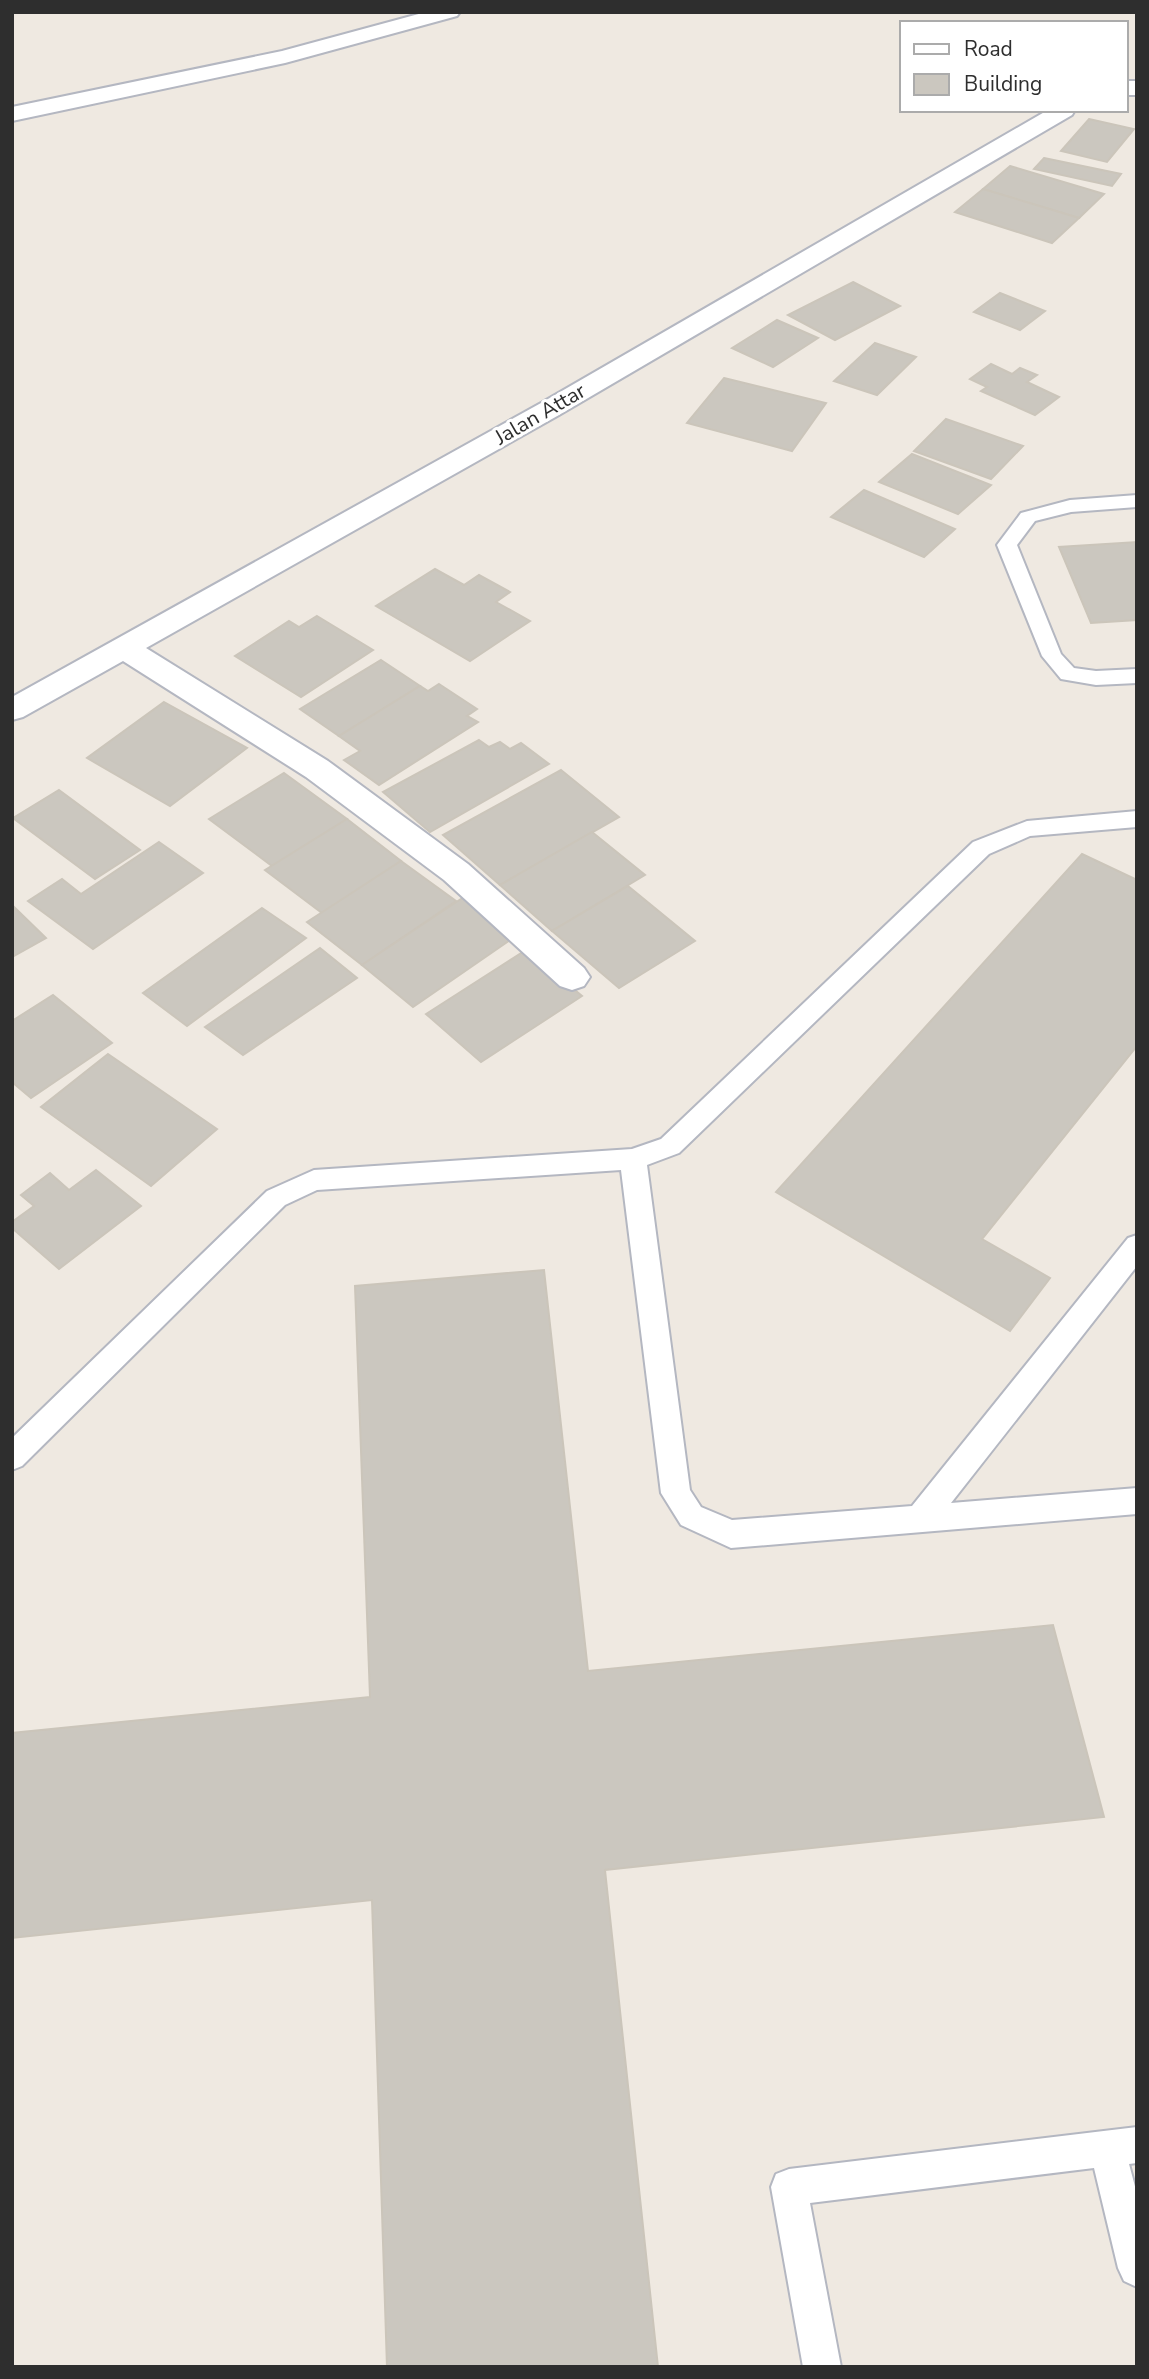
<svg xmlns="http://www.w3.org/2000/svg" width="1149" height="2379" viewBox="0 0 1149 2379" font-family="'Nunito Sans',sans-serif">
	<rect width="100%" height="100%" fill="#efe9e1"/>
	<g fill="#cbc7bf" stroke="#cbc5ba" stroke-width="2">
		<polygon points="1089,119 1134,129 1107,162 1061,151"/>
		<polygon points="1044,158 1121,174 1112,186 1034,169"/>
		<polygon points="1010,166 1104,194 1079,218 983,189"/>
		<polygon points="983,189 1079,218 1052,243 955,212"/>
		<polygon points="853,282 900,306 835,340 788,315"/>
		<polygon points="1000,293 1045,311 1020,330 974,312"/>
		<polygon points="777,320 818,338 773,367 732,348"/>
		<polygon points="875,343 916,357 877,395 834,381"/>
		<polygon points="991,364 1012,374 1020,368 1037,375 1027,382 1059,397 1035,415 981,391 987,387 970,379"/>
		<polygon points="724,378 826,403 792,451 687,423"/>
		<polygon points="946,419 1023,446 991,479 914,451"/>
		<polygon points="912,454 991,485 958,514 879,482"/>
		<polygon points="864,490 955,529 924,557 831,517"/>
		<polygon points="1137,542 1137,620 1091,623 1059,547"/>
		<polygon points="435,569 464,585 479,575 510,592 496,602 530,621 470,661 376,606"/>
		<polygon points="317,616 373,650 301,697 235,656 289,621 299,627"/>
		<polygon points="381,660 420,686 339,736 300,709"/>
		<polygon points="439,684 477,709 467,716 478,722 379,785 344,760 360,751 339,736 420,686 428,691"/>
		<polygon points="164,702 247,748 170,806 87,758"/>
		<polygon points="479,740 489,747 500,742 510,749 521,743 549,764 430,832 383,792"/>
		<polygon points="561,770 619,817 500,885 443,835"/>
		<polygon points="284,773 347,819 272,866 209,819"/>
		<polygon points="59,790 140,850 95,879 13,818"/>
		<polygon points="347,819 401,861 322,913 265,870"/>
		<polygon points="592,832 645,875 552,931 500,885"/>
		<polygon points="159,842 203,873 93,949 28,901 62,879 81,894"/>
		<polygon points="1082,854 1137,880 1137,1046 982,1239 1050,1278 1010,1331 776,1192"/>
		<polygon points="401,861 456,901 362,965 307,922"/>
		<polygon points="628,886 695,941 619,988 552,931"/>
		<polygon points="464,897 516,936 413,1007 362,965"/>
		<polygon points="12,905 46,938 12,957"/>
		<polygon points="262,908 306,938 187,1026 143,993"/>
		<polygon points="320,948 357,978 243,1055 205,1027"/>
		<polygon points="526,950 582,996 481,1062 426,1014"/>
		<polygon points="53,995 112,1043 31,1098 12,1082 12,1021"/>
		<polygon points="108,1054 217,1129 151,1186 41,1107"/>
		<polygon points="96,1170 141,1206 59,1269 12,1228 12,1222 34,1206 21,1195 50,1173 69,1190"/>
		<polygon points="544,1270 588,1671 1053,1625 1104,1817 605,1870 658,2367 387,2367 372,1900 12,1938 12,1733 370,1697 355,1286"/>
	</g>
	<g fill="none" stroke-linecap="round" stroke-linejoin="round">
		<g stroke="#b4b7c1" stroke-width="4">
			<g id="lane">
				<polygon points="1137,495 1137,507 1071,512 1035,521 1017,545 1061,654 1074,668 1096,671 1137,669 1137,683 1096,685 1061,679 1042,656 997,545 1021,513 1070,500"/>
				<polygon points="1137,811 1137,827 1030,836 989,854 679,1153 647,1165 690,1490 701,1507 732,1520 912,1506 1128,1238 1137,1235 1137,1266 951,1503 1137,1488 1137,1514 731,1548 681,1525 661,1493 621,1170 317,1190 285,1205 22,1466 12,1470 12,1438 267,1191 314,1170 632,1149 661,1139 973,842 1027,821"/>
				<polygon points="1137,2127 1137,2163 1129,2164 1137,2194 1137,2287 1124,2281 1118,2268 1094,2168 810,2203 841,2367 803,2367 771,2187 776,2174 789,2169"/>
			</g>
		</g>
		<g stroke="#b4b7c1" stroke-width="4">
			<g id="street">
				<polygon points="426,12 460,12 457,16 285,63 12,121 12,107 282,51"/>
				<rect x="1126" y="81" width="11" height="14"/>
				<polygon points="1048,110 1075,110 1072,115 559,415 146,648 328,761 468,864 584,968 590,977 584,986 572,990 560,986 444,880 306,777 123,661 23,717 12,720 12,697 541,403"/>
			</g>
		</g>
		<use href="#lane" fill="#fff" fill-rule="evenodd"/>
		<use href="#street" fill="#fff" fill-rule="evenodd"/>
	</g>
	<g text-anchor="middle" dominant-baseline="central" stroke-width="6" stroke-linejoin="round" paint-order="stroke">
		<g font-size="21" fill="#2e2e2e" stroke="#fff">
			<text transform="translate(540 414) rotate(-30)">Jalan Attar</text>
		</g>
	</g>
	<rect width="1149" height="2379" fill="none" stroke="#2e2e2e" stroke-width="28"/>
	<rect x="900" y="21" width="228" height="91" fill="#ffffff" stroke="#ababab" stroke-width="2"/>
	<rect x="914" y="44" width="35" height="10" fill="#ffffff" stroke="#ababab" stroke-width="2"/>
	<text x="964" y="56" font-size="21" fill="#2e2e2e">Road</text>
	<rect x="914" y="74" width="35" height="21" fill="#cbc7bf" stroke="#ababab" stroke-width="2"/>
	<text x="964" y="91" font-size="21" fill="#2e2e2e">Building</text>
</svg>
